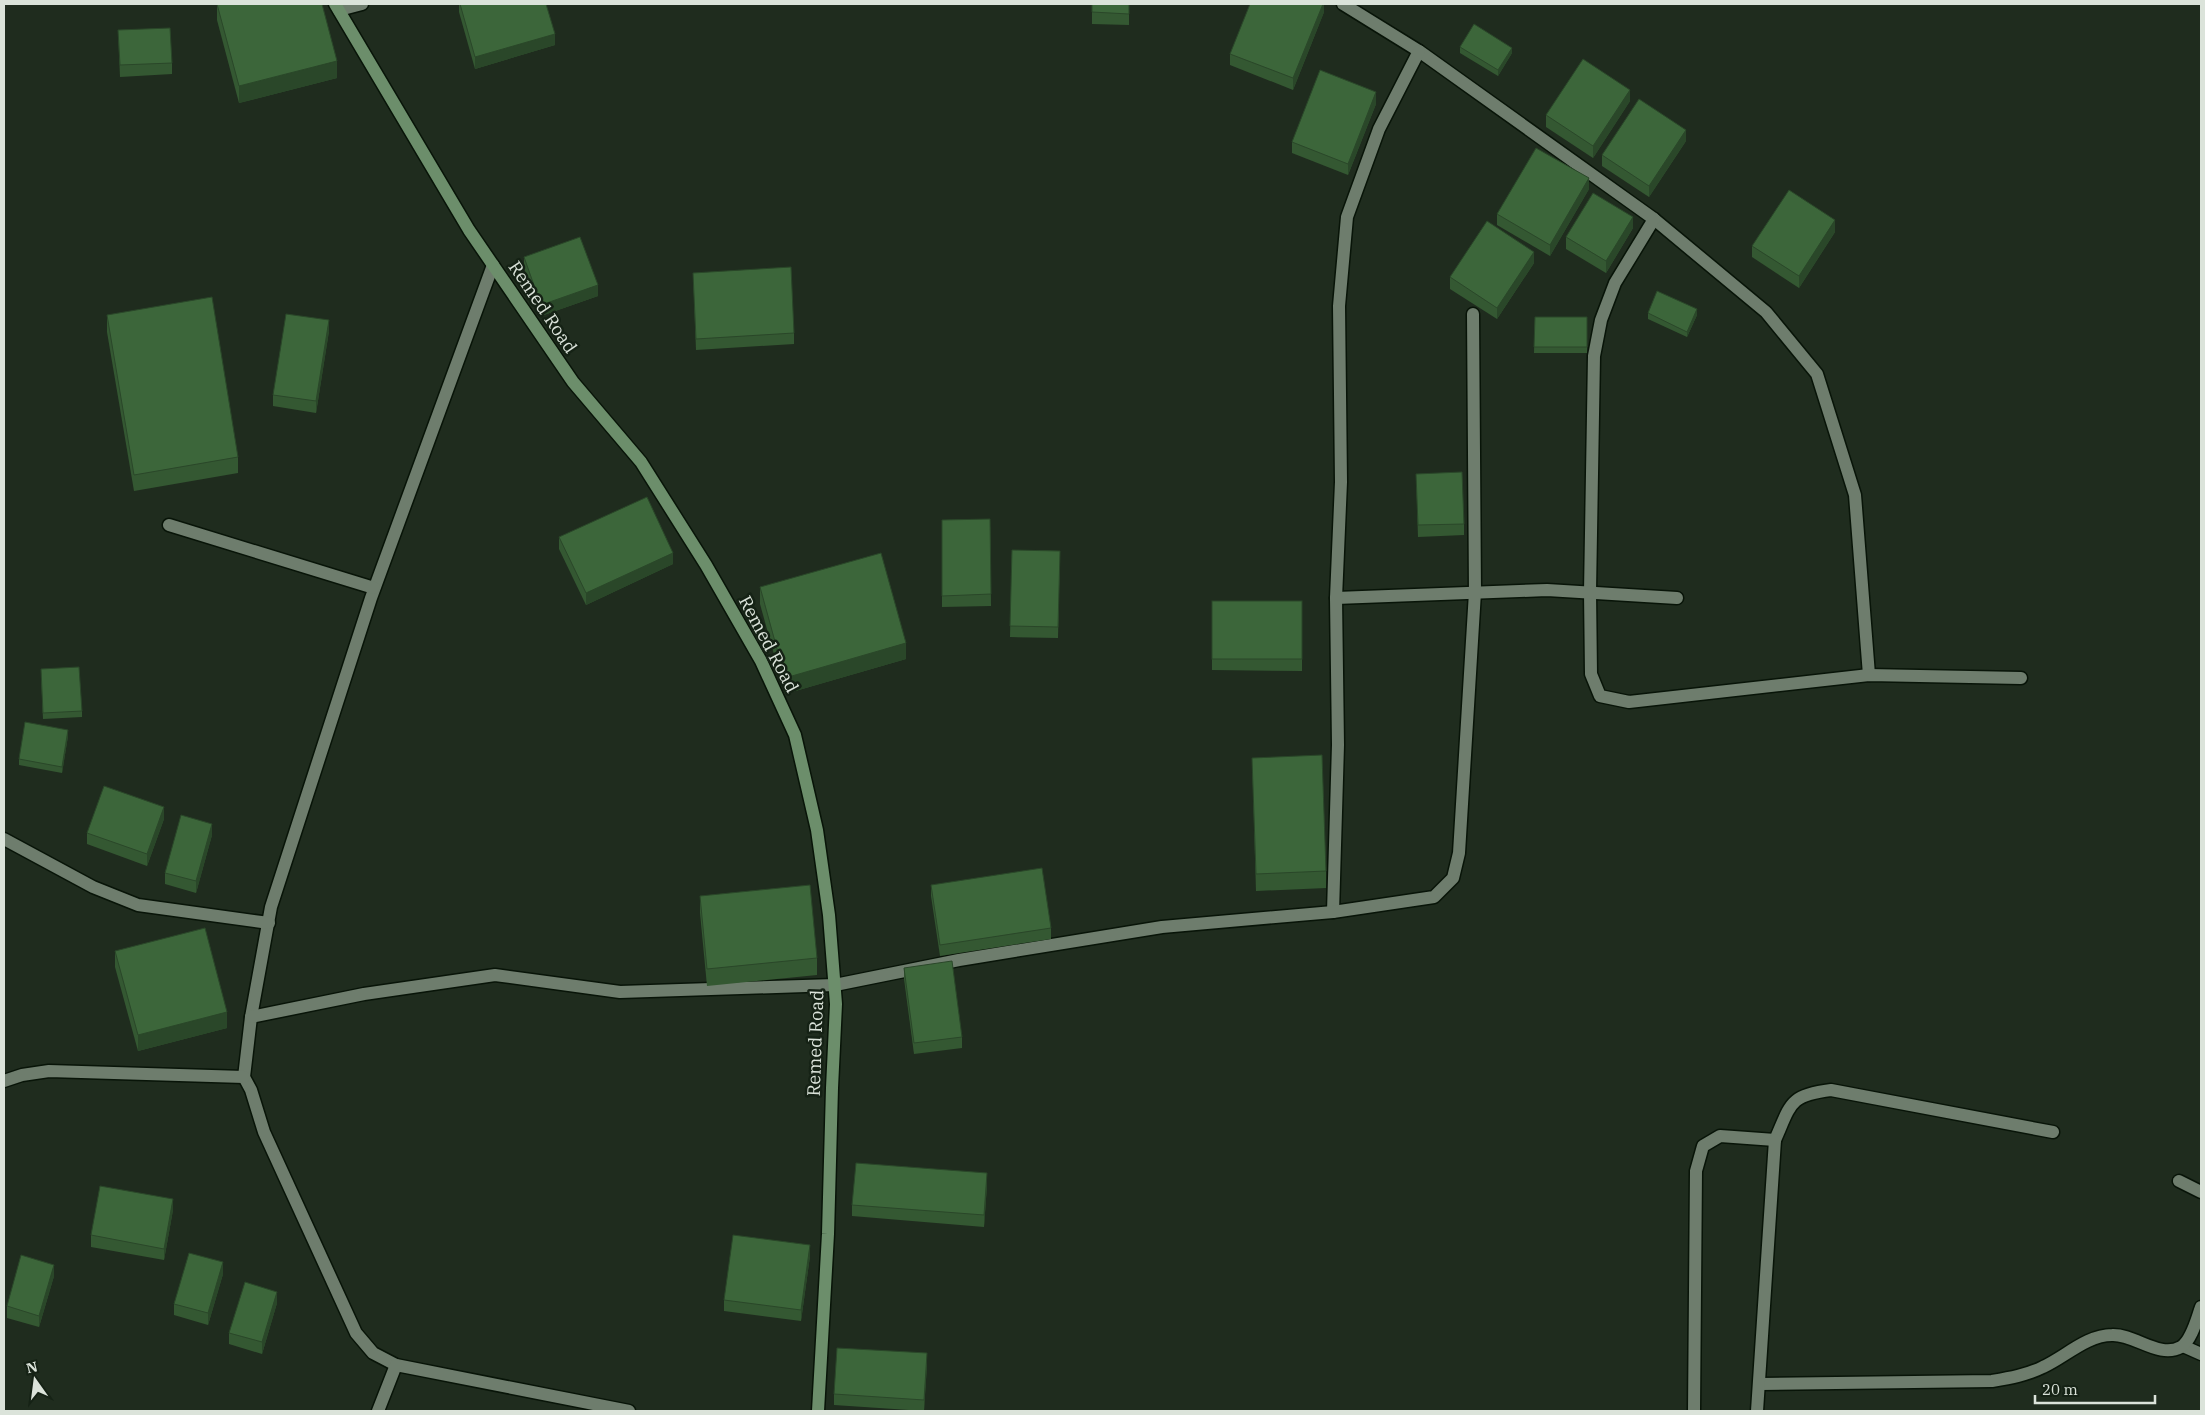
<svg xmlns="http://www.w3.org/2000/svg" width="2205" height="1415" viewBox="0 0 2205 1415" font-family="'IBM Plex Serif',serif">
	<rect width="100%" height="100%" fill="#1f2c1e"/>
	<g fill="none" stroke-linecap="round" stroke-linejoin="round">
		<g stroke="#081408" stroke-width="15">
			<g id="street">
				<polyline points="1343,4 1419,51 1654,219 1766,312 1817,374 1855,495 1869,675"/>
				<polyline points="339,10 362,4"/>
				<polyline points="1654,219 1615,283 1601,320 1594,356 1590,592 1591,674 1600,696 1629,702 1869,675 2021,678"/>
				<polyline points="493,265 371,598 271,907 251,1017 244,1077 251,1090 264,1132 356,1333 373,1353 396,1365 629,1411"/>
				<polyline points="169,525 374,588"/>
				<polyline points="1336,598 1547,590 1677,598"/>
				<polyline points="4,839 93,887 138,905 269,923"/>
				<polyline points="1333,912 1338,745 1336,598 1341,482 1339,306 1347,217 1379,129 1419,51"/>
				<polyline points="251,1017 364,994 495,975 620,992 835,985 959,960 1162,927 1333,912 1434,897 1453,878 1459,853 1475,592 1473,314"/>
				<polyline points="4,1081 22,1075 49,1071 244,1077"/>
				<polyline points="2179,1181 2201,1192"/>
				<polyline points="2183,1346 2201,1354"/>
				<path d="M1761 1384 1992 1381C2010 1378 2027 1375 2043 1367 2065 1357 2087 1335 2112 1335 2135 1334 2159 1359 2181 1347 2192 1340 2197 1318 2201 1307"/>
				<polyline points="378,1411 396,1365"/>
				<path d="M1694 1411 1696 1171 1703 1146 1720 1136 1775 1140C1791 1104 1789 1095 1831 1090L2053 1132"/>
				<polyline points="1757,1411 1775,1140"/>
			</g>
		</g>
		<g stroke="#081408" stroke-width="15">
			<polyline id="secondary" points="335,4 469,230 573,382 641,462 706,565 761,661 795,735 817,830 829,915 836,1004 832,1088 828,1234 818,1411"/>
		</g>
		<use href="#street" stroke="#6e7d6d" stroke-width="12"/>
		<use href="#secondary" stroke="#6c8e6b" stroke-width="12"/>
	</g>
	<g fill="#345832">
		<polygon points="217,4 337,78 239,103 217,20"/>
		<polygon points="459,4 546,4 555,45 475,69 459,12"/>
		<polygon points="1092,4 1129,4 1129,25 1092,24"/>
		<polygon points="1324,4 1324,12 1293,90 1230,65 1230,54"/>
		<polygon points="118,30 172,63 172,74 120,77"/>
		<polygon points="1460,47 1512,53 1498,76 1460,53"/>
		<polygon points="1630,101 1593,158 1546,127 1546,115"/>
		<polygon points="1376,104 1348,175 1292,153 1292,142"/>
		<polygon points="1686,141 1649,197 1602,166 1602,155"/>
		<polygon points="1589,189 1550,256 1497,225 1497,214"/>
		<polygon points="1633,228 1606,273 1566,249 1566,237"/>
		<polygon points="1835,232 1799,288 1752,257 1752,246"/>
		<polygon points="524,257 598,296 541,316 524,268"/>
		<polygon points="1534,263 1497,319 1450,289 1450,277"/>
		<polygon points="693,273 794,333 794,344 696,350"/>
		<polygon points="1648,313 1697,315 1687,337 1648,319"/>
		<polygon points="107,315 238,457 238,473 134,491 107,332"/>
		<polygon points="1535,317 1587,317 1587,353 1534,353"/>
		<polygon points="329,331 316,413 273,406 273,395"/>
		<polygon points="1416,474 1464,524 1464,535 1418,537"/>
		<polygon points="990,519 991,606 942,607 942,520"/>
		<polygon points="559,537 673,564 586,605 559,549"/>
		<polygon points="1012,550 1060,551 1058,638 1010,637"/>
		<polygon points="760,587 906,659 785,694 760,604"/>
		<polygon points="1212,601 1302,601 1302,671 1212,670"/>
		<polygon points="41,675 82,711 82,717 43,719"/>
		<polygon points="68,736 62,773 19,765 19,759"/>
		<polygon points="1252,758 1326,871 1326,888 1256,891"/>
		<polygon points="164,819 147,866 87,844 87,833"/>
		<polygon points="212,835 196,893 165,884 165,873"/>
		<polygon points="931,885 1051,928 1051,939 940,956 931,896"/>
		<polygon points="700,896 817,958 817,975 707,986 700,913"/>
		<polygon points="115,951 227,1028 138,1051 115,967"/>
		<polygon points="904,968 962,1037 962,1048 914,1054 904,979"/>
		<polygon points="987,1185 984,1227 852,1216 852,1205"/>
		<polygon points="173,1210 164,1260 91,1247 91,1235"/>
		<polygon points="810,1256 801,1321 724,1311 724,1300"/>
		<polygon points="223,1274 208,1325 174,1315 174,1304"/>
		<polygon points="54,1276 39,1327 7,1318 7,1306"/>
		<polygon points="277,1303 262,1354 229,1344 229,1333"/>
		<polygon points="927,1364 924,1411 834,1405 834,1394"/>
	</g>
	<g fill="#2a4729">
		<polygon points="1323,4 1324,4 1324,12 1293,90 1293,78"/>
		<polygon points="555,34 555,45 475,69 475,57"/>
		<polygon points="1512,48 1512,53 1498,76 1498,70"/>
		<polygon points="337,61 337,78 239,103 239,86"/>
		<polygon points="1630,90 1630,101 1593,158 1593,146"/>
		<polygon points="1376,92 1376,104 1348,175 1348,164"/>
		<polygon points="1686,130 1686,141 1649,197 1649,186"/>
		<polygon points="1589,178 1589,189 1550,256 1550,245"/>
		<polygon points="1633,217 1633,228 1606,273 1606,261"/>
		<polygon points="1835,220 1835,232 1799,288 1799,276"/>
		<polygon points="1534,252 1534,263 1497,319 1497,308"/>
		<polygon points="598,285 598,296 541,316 541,305"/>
		<polygon points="1697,309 1697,315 1687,337 1687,332"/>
		<polygon points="329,320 329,331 316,413 316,401"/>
		<polygon points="673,553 673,564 586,605 586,593"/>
		<polygon points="906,643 906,659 785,694 785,678"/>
		<polygon points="68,730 68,736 62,773 62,767"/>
		<polygon points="164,807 164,819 147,866 147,854"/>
		<polygon points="212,824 212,835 196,893 196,881"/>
		<polygon points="227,1012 227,1028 138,1051 138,1035"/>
		<polygon points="987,1173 987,1185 984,1227 984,1215"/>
		<polygon points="173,1199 173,1210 164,1260 164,1249"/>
		<polygon points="810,1245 810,1256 801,1321 801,1310"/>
		<polygon points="223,1262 223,1274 208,1325 208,1313"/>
		<polygon points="54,1265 54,1276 39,1327 39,1316"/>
		<polygon points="277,1292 277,1303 262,1354 262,1342"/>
		<polygon points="927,1353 927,1364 924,1411 924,1400"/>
	</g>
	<g fill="#3c663a" stroke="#2a4729">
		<polygon points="217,4 322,4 337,61 239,86"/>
		<polygon points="460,4 546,4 555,34 475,57"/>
		<polygon points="1092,4 1129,4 1129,14 1092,12"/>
		<polygon points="1250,4 1323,4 1293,78 1230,54"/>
		<polygon points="1474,24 1512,48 1498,70 1460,47"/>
		<polygon points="170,28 172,63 120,65 118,30"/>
		<polygon points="1583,59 1630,90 1593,146 1546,115"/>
		<polygon points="1320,70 1376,92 1348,164 1292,142"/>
		<polygon points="1639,99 1686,130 1649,186 1602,155"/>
		<polygon points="1536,148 1589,178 1550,245 1497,214"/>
		<polygon points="1789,190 1835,220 1799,276 1752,246"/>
		<polygon points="1593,193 1633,217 1606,261 1566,237"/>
		<polygon points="1487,221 1534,252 1497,308 1450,277"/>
		<polygon points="580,237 598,285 541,305 524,257"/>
		<polygon points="791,267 794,333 696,339 693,273"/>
		<polygon points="1657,291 1697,309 1687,332 1648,313"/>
		<polygon points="212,297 238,457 134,475 107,315"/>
		<polygon points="286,314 329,320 316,401 273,395"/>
		<polygon points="1535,317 1587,317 1587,347 1534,347"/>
		<polygon points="1462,472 1464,524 1418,525 1416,474"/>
		<polygon points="647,497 673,553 586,593 559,537"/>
		<polygon points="990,519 991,594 942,596 942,520"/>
		<polygon points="1012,550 1060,551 1058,627 1010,626"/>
		<polygon points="881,553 906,643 785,678 760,587"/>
		<rect x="1212" y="601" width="90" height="58"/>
		<polygon points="79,667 82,711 43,713 41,669"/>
		<polygon points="25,722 68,730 62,767 19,759"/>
		<polygon points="1322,755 1326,871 1256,874 1252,758"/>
		<polygon points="104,786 164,807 147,854 87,833"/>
		<polygon points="181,815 212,824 196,881 165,873"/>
		<polygon points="1042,868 1051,928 940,945 931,885"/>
		<polygon points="810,885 817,958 707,969 700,896"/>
		<polygon points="205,928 227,1012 138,1035 115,951"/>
		<polygon points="952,961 962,1037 914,1043 904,968"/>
		<polygon points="856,1163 987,1173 984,1215 852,1205"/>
		<polygon points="100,1186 173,1199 164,1249 91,1235"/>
		<polygon points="733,1235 810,1245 801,1310 724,1300"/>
		<polygon points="189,1253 223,1262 208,1313 174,1304"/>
		<polygon points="21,1255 54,1265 39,1316 7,1306"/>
		<polygon points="245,1282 277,1292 262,1342 229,1333"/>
		<polygon points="837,1348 927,1353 924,1400 834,1394"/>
	</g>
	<g text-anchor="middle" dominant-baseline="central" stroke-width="5" stroke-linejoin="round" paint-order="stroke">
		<g font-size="18" fill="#dbe3da" stroke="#152215">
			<text transform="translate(543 307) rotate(56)">Remed Road</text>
			<text transform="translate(769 644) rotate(62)">Remed Road</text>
			<text transform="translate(815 1043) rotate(-88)">Remed Road</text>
		</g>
	</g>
	<rect width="2205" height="1415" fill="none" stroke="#dbe3da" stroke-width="10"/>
	<g transform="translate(35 1380) rotate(346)" stroke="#152215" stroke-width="4" paint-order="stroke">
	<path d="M0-4L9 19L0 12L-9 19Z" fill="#dbe3da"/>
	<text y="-8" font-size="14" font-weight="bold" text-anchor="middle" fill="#dbe3da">N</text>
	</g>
	<path d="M2035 1395v8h120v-8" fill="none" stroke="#dbe3da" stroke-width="2.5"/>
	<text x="2042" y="1395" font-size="15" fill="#dbe3da" stroke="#152215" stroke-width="4" paint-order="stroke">20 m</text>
</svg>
